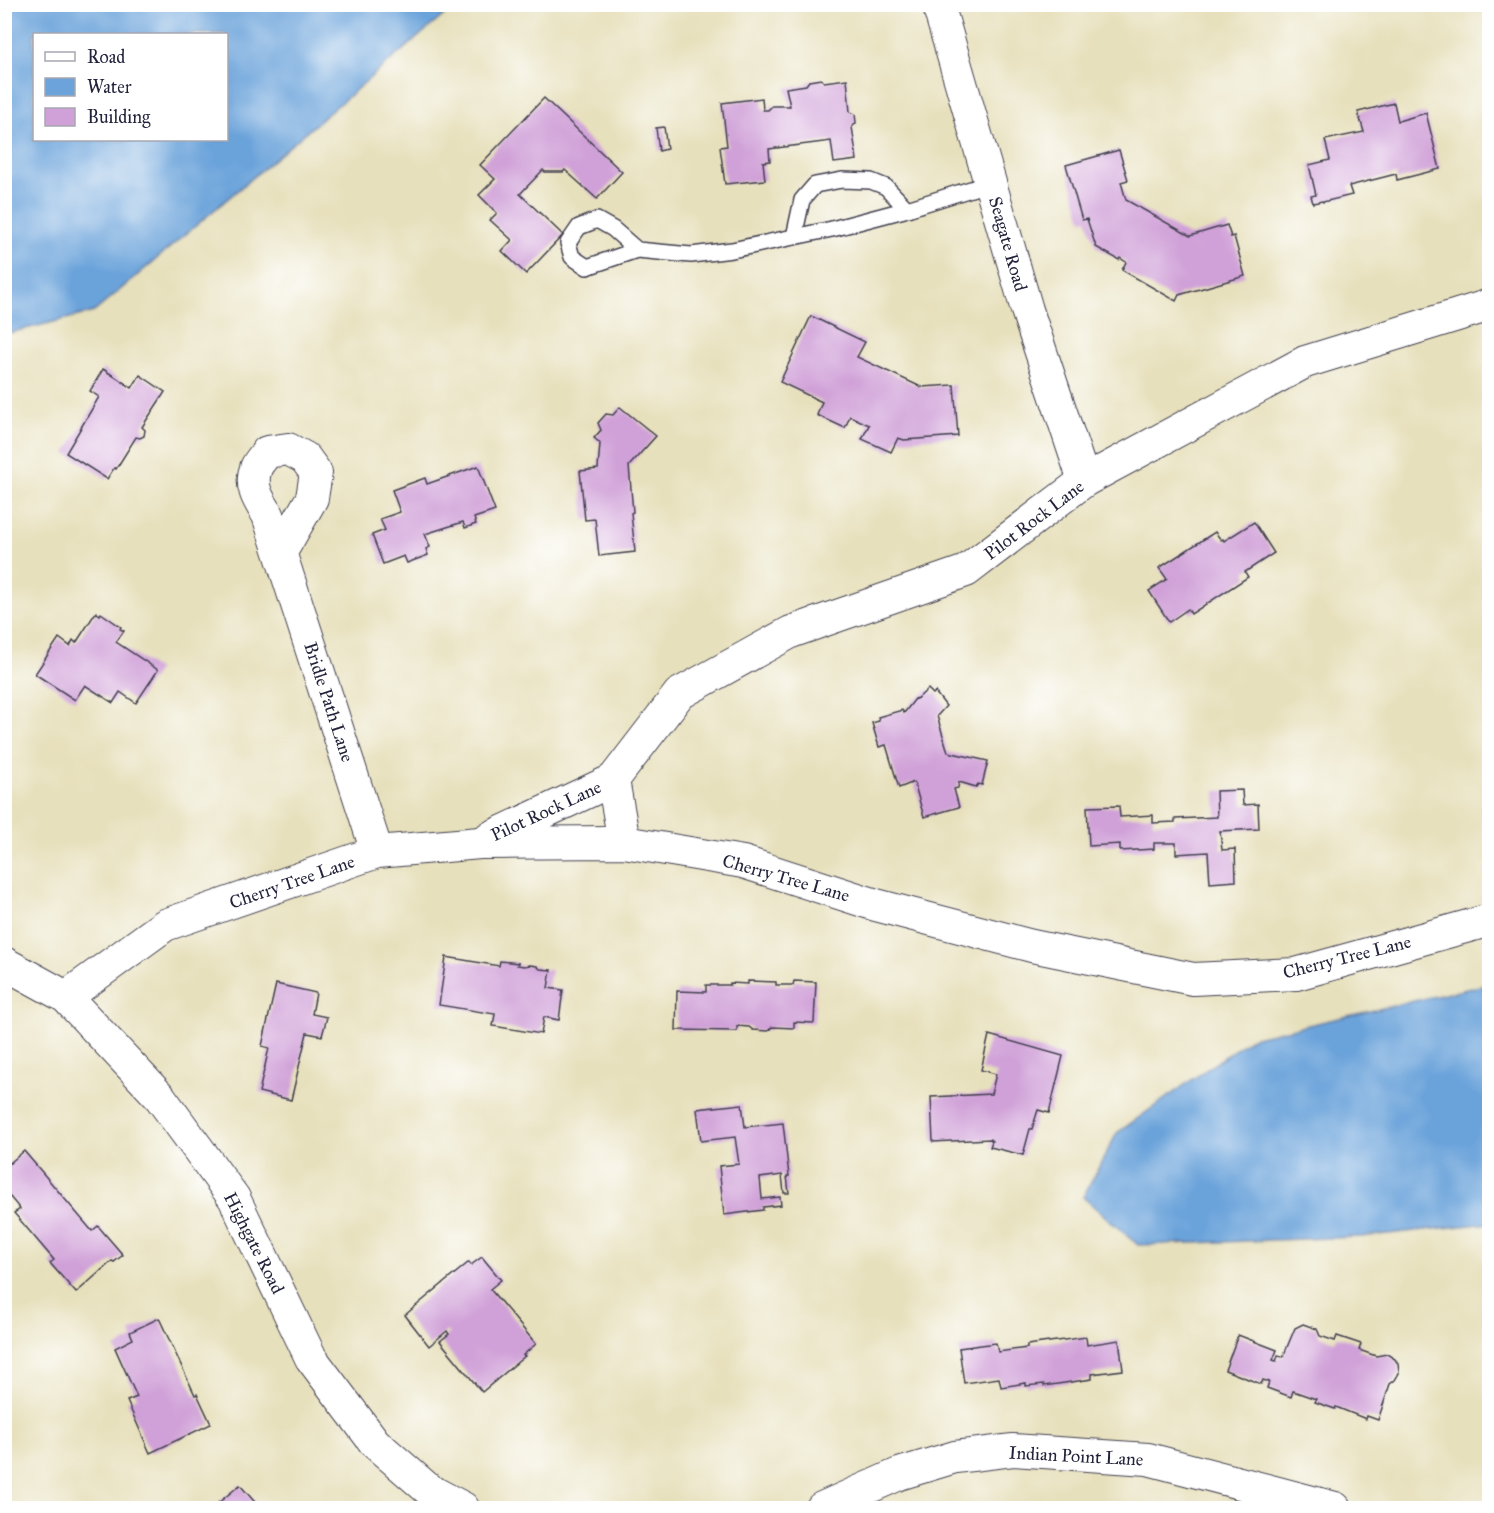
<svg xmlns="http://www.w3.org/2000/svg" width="1494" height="1513" viewBox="0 0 1494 1513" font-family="'IM FELL Great Primer',serif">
	<rect width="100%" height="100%" fill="#fff"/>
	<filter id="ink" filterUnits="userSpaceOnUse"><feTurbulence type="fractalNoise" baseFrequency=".0167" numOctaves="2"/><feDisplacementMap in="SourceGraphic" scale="12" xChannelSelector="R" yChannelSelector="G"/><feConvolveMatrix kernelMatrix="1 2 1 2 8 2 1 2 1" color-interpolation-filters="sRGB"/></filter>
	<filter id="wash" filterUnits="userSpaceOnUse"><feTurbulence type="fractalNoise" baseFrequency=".008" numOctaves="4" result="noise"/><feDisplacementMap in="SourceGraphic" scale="24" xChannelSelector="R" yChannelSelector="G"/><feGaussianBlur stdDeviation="1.35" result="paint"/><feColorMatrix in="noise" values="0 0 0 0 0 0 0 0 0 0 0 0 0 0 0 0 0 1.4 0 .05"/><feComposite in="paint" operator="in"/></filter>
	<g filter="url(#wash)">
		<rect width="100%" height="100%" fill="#e7e0bc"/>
		<g fill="#6ba3da" stroke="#46628a" stroke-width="1.5" fill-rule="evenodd">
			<path d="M5 4H456V5L94 312 5 334ZM34 34H226V140H34Z"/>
			<polygon points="1489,984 1489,1223 1360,1237 1138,1245 1083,1197 1117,1133 1251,1038"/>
		</g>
		<g id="blocks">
			<g fill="#d0a1d8">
				<polygon points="821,79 824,82 847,79 850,112 855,114 856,123 852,127 857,160 834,163 831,141 769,149 770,161 763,162 765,180 725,184 720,147 727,146 722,103 762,98 763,110 768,110 772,106 790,106 786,88 806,85 809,81"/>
				<polygon points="544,98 622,172 597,199 565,170 563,172 545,172 543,170 520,194 563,235 526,274 502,251 512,240 490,220 497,213 479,195 495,179 480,165"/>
				<polygon points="1394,103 1398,121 1426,113 1440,169 1397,180 1396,174 1349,186 1352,195 1323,202 1322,201 1313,203 1311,196 1316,195 1309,165 1330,160 1325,140 1364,132 1358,112"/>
				<polygon points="664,127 667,149 659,151 656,128"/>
				<polygon points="1119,150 1128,180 1121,182 1126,200 1190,236 1227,225 1231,237 1234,236 1245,276 1179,295 1176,301 1122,270 1126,262 1120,258 1119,260 1096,247 1087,219 1082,220 1066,165"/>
				<polygon points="811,316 865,342 857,357 921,387 954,385 958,436 904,440 898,438 891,452 862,439 869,425 850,416 845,428 817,415 822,402 780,382"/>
				<polygon points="103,369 132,388 140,375 165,392 142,427 145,430 144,436 140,438 136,437 116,469 114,468 107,479 66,453 99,397 90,391"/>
				<polygon points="620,407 656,436 629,466 633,512 631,513 635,552 599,556 595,519 585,520 580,471 598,469 600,443 594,438 601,430 598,423 606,414 613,415"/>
				<polygon points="478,466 495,511 474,518 476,524 465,528 463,522 425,534 430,547 426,549 428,555 407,563 404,556 383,564 372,535 385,530 380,519 400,512 392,490 425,478 427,484"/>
				<polygon points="1254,522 1274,553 1245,572 1248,577 1191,614 1188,609 1169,622 1149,591 1167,579 1159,568 1215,532 1221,540 1223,539 1224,541"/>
				<polygon points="96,612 100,615 101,613 121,627 120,629 124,631 116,642 158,670 136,703 120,692 113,703 85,685 75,700 35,674 59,638 70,646 73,640 76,643"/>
				<polygon points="928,689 933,694 935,692 946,706 937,716 948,752 988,761 982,785 978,784 976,787 959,782 958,788 954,789 959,807 924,817 914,782 899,788 886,745 879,747 872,723 879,721 878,717 902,710 904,713 915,699 918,698"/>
				<polygon points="1242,790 1243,805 1258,804 1259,829 1220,831 1222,850 1235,849 1236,881 1210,883 1208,852 1176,854 1176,843 1154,843 1154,849 1120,851 1120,844 1089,846 1087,807 1119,806 1120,817 1153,815 1153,823 1175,822 1175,819 1217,817 1216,791"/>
				<polygon points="446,957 499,966 500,961 518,963 517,965 524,966 530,965 537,966 540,969 551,970 548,988 563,990 559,1020 544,1017 541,1034 493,1026 495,1014 439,1005"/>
				<polygon points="748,981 776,982 776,985 793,985 794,981 816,982 814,1023 794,1022 794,1028 772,1027 768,1031 753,1030 749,1027 737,1026 737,1031 676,1030 677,991 706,992 706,985 730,985 730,983 748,984"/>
				<polygon points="276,984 316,993 312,1014 327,1017 322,1036 307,1033 291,1100 259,1092 269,1048 262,1046"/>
				<polygon points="989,1035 1063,1056 1049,1113 1038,1110 1032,1129 1030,1129 1023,1155 990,1147 992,1141 990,1139 933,1142 931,1097 991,1094 996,1074 981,1070"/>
				<polygon points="742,1104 745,1127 783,1123 789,1176 787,1176 789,1193 784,1193 782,1175 760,1178 762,1199 780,1197 781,1205 763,1207 763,1210 724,1215 719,1166 739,1164 735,1137 701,1141 697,1109"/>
				<polygon points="24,1151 92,1231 98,1226 123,1255 114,1262 112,1261 76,1293 50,1263 54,1260 14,1213 20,1209 10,1197 4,1202 4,1168"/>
				<polygon points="482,1257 501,1280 490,1289 536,1344 523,1355 525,1356 482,1392 440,1341 449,1334 447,1331 429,1346 405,1315 469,1262 471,1265"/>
				<polygon points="159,1318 195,1395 197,1394 211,1424 150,1453 127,1401 137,1397 115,1348 133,1339 130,1332"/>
				<polygon points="1303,1324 1317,1329 1320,1336 1335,1341 1337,1336 1361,1344 1359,1350 1376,1356 1387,1354 1395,1359 1398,1364 1399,1373 1395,1380 1390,1384 1378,1420 1367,1416 1366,1419 1336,1407 1335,1409 1315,1402 1316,1399 1293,1391 1291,1397 1267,1388 1269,1382 1263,1380 1261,1384 1225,1370 1238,1335 1277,1350 1273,1360 1276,1361 1278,1356 1283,1357 1295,1328"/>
				<polygon points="1086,1337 1087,1345 1119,1340 1123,1370 1092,1374 1092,1379 1044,1386 1044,1384 1026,1386 1026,1383 1001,1387 999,1378 964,1383 959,1348 996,1343 998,1352 1027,1348 1027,1345"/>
				<polygon points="240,1485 260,1508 212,1508"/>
			</g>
		</g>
	</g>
	<g filter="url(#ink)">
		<use href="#blocks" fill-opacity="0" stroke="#403e4e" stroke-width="1.5"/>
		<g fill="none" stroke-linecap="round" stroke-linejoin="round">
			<g stroke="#403e4e" stroke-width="18">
				<g id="service">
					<polyline points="794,237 802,200 815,185 842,180 871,181 886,187 907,209"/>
					<polyline points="637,250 587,267 572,257 568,243 579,227 597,220 613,229 637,250 691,255 732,250 832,229 904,210 990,183"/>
				</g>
			</g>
			<g stroke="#403e4e" stroke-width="34">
				<g id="minor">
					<polyline points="938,4 1027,310 1084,481"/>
					<path d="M281 552 312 498 316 473 305 458 288 449 267 452C264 457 258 462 256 468 249 486 259 501 268 515L377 852"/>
					<polyline points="489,838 613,780"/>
					<polyline points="624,842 613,780 679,694 791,632 966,571 1084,481 1305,362 1490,305"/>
					<polyline points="4,963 66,997 160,1097 234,1198 311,1358 375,1443 429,1490 463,1508"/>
					<polyline points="66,997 165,925 377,852 480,843 624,842 743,862 876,905 1032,946 1193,979 1296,974 1490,920"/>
					<polyline points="822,1508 899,1474 955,1457 1013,1450 1148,1459 1335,1508"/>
				</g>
			</g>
			<use href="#service" stroke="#fff" stroke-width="15"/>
			<use href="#minor" stroke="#fff" stroke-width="32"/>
		</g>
	</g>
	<g text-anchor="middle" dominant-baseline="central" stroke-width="4.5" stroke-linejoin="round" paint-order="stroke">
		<g font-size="18" fill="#22223b" stroke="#fff">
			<text transform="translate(1008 244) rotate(74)">Seagate Road</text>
			<text transform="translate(1034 520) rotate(-37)">Pilot Rock Lane</text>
			<text transform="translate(329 702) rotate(72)">Bridle Path Lane</text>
			<text transform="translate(546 811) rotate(-25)">Pilot Rock Lane</text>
			<text transform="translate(786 878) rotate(16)">Cherry Tree Lane</text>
			<text transform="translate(292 882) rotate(-19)">Cherry Tree Lane</text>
			<text transform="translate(1347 957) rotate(-14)">Cherry Tree Lane</text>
			<text transform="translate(254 1243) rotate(63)">Highgate Road</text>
			<text transform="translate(1076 1456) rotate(3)">Indian Point Lane</text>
		</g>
	</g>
	<rect width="1494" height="1513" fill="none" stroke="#fff" stroke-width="24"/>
	<rect x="33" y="33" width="195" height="108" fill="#ffffff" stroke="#a7a7b1" stroke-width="1.5"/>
	<rect x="45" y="52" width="30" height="9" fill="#ffffff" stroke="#a7a7b1" stroke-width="1.5"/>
	<text x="87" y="63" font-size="18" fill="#22223b">Road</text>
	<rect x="45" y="78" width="30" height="18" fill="#6ba3da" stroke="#a7a7b1" stroke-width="1.5"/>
	<text x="87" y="93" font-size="18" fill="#22223b">Water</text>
	<rect x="45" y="108" width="30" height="18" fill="#d0a1d8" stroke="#a7a7b1" stroke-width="1.5"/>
	<text x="87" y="123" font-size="18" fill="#22223b">Building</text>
</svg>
